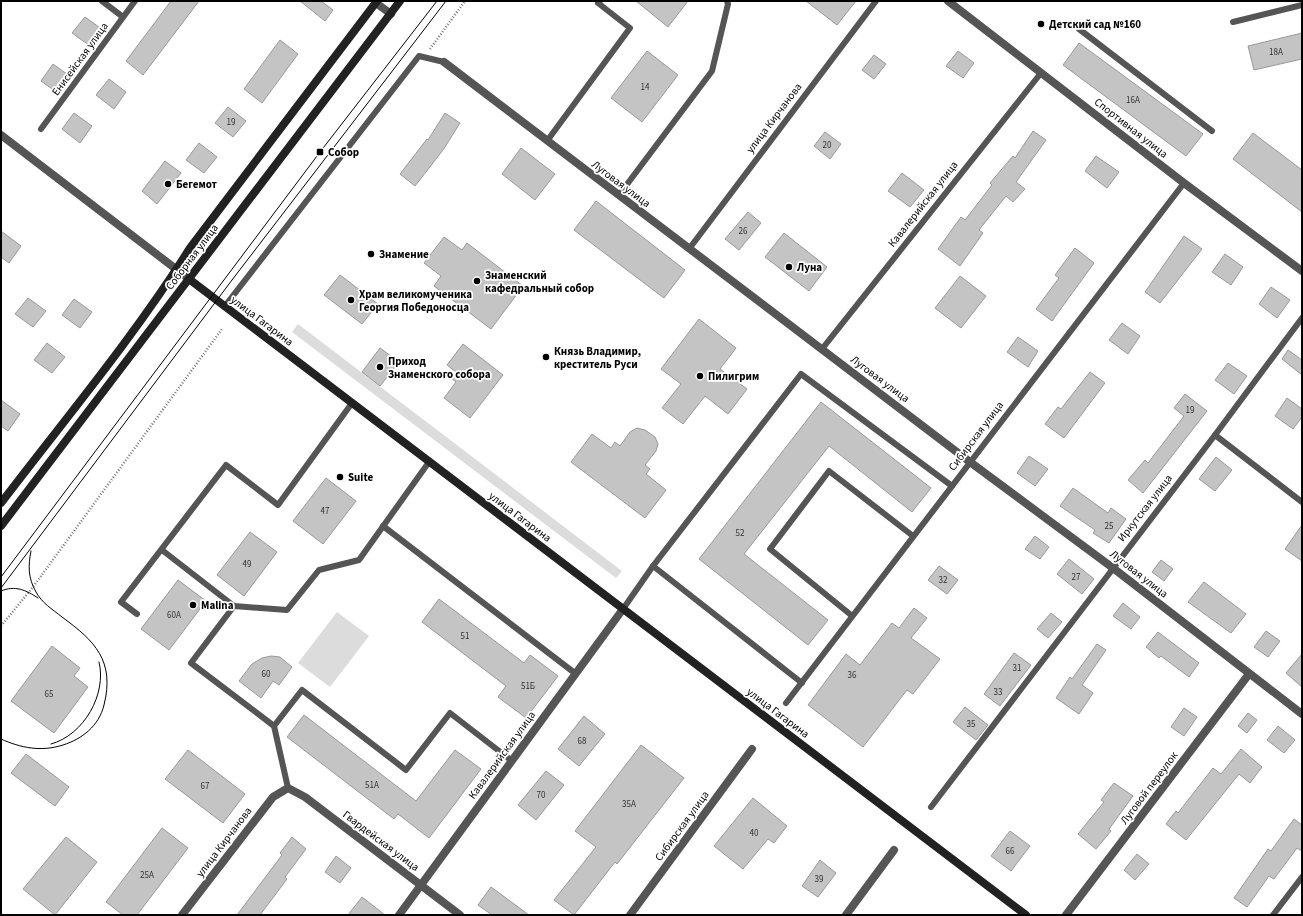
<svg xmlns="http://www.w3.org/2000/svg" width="1303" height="916" viewBox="0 0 1303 916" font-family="'Source Sans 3',sans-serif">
	<rect width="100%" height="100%" fill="#fff"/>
	<g fill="#dcdcdc">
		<polygon points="298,324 622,571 616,578 292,332"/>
		<polygon points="337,612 369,636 330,687 298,663"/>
	</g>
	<g fill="#c4c4c4" stroke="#999">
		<polygon points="171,1 199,1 143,75 126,61"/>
		<polygon points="300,1 321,1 333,10 325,21"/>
		<polygon points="636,1 688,1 668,27"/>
		<polygon points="806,1 856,1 837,25"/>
		<polygon points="85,17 103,30 90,46 72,33"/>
		<polygon points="1302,33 1302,59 1254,70 1248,46"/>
		<polygon points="280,40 298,54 262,103 244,89"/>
		<polygon points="1079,43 1203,134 1186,156 1063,65"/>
		<polygon points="647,51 678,75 642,122 611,98"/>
		<polygon points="958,51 974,63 963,78 946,66"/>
		<polygon points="874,55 886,64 874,79 862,70"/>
		<polygon points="53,64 71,77 59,94 41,81"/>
		<polygon points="109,79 126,92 114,109 96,95"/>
		<polygon points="228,107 246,121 233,137 215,123"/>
		<polygon points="74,113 92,126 80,143 62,129"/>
		<polygon points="445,113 460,123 443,150 415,186 400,174 427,139 428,140"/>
		<polygon points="1033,131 1046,140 1016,182 1025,189 1013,202 1006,196 979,230 983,233 960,266 938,249 961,217 965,220 992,185 990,183 1013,156 1015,158"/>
		<polygon points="825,132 841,144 830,159 814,146"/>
		<polygon points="1253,133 1302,170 1302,212 1233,159"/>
		<polygon points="199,143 217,157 204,173 186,160"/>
		<polygon points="521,148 555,174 535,200 502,174"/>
		<polygon points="1096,156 1119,172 1107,188 1085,171"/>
		<polygon points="165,161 181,173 157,204 142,191"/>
		<polygon points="902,173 924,190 910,207 888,191"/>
		<polygon points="596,201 685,270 664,298 574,230"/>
		<polygon points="748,212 761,223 739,250 725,239"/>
		<polygon points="1,231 21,246 9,263 1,257"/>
		<polygon points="784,233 827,267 809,291 765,257"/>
		<polygon points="1184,236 1202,249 1160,303 1145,292"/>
		<polygon points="444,237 462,250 467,243 523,286 491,329 434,286 441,276 424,263"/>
		<polygon points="1075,248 1094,263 1052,321 1036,309 1059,278 1055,275"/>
		<polygon points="1225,254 1243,267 1231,285 1212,272"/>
		<polygon points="340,275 378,304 362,324 324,295"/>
		<polygon points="960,276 986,296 961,328 935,308"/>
		<polygon points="1271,287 1290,300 1277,318 1259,304"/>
		<polygon points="28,298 46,311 33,327 15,314"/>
		<polygon points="74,299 92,312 80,328 62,315"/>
		<polygon points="699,319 736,348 720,369 747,389 728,414 705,396 683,424 662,408 681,384 661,369"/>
		<polygon points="1122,323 1140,336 1128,354 1109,340"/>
		<polygon points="1018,337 1038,351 1028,367 1007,352"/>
		<polygon points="47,343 65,357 52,373 34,360"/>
		<polygon points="463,344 503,375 470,418 444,398 456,382 451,378 456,372 447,365"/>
		<polygon points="380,348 399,362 380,386 362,372"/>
		<polygon points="1288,350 1302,360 1302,375 1282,359"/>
		<polygon points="1228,363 1247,376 1234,394 1215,380"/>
		<polygon points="1090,372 1105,383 1064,438 1045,424 1058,407 1061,409"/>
		<polygon points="1185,394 1207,411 1143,493 1128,480 1145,460 1148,463 1184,416 1174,408"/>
		<polygon points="1287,398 1302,409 1302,417 1293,429 1275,416"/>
		<polygon points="1,400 20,414 8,431 1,426"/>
		<polygon points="821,402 931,488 912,512 829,446 744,554 828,620 808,645 699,559"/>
		<polygon points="637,428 645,430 655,437 658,444 656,451 645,465 650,469 646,474 666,490 645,518 571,462 592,434 611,448 615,442 620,446 630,432"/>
		<polygon points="1029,456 1048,469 1035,486 1017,473"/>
		<polygon points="1216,457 1232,470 1215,491 1199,479"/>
		<polygon points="326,478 356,501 323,544 293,521"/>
		<polygon points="1073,488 1108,513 1111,508 1126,519 1109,543 1093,533 1095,530 1060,506"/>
		<polygon points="1302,525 1302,561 1285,549"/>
		<polygon points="250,532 277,552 244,596 217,575"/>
		<polygon points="1035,536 1049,547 1040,559 1025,549"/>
		<polygon points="1069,559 1094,579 1082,594 1057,574"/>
		<polygon points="1161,560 1173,569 1164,581 1152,572"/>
		<polygon points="939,566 958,580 947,594 928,580"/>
		<polygon points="178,580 206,601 169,650 141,629"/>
		<polygon points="1204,582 1246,614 1231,633 1188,602"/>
		<polygon points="439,599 524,663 530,655 558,676 526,718 498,697 506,686 422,622"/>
		<polygon points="1123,603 1140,617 1131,629 1113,616"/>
		<polygon points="914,608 927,618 911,638 940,659 913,694 907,690 863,747 808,705 846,654 860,665 892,623 899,628"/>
		<polygon points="1051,613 1062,622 1048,638 1037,629"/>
		<polygon points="1266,631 1280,641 1268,657 1254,647"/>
		<polygon points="1158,632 1199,663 1189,677 1161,656 1159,658 1146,647"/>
		<polygon points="1097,644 1106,650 1082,685 1093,693 1079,714 1056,698 1070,677 1072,679"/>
		<polygon points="52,646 80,668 74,676 88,687 54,733 11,701"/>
		<polygon points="1014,653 1031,665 1000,706 984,694"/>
		<polygon points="1302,654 1302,687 1286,673"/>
		<polygon points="271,656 280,657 292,667 279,685 273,681 261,698 239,681 252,664 262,658"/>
		<polygon points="965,707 988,725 976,740 953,722"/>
		<polygon points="1184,708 1197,717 1184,736 1171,727"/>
		<polygon points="1248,713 1257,720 1247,733 1238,726"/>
		<polygon points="304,715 416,801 455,750 481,769 429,838 398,814 394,819 287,737"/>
		<polygon points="584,716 605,734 579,766 558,749"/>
		<polygon points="1278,726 1295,740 1284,753 1267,740"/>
		<polygon points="641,745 684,778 617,864 615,862 574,915 554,900 596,847 575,831"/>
		<polygon points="1241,749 1262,767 1250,783 1239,774 1186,840 1166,824 1176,811 1178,813 1213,768 1221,774"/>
		<polygon points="188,750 245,794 223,823 165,779"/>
		<polygon points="26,754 69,787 55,806 11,773"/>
		<polygon points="546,771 564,785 536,820 518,805"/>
		<polygon points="1114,783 1133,796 1109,829 1111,831 1096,849 1078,834 1104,802 1101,800"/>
		<polygon points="753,798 787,826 774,843 768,839 743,869 714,846"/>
		<polygon points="1294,819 1302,825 1302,851 1297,848 1274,879 1269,876 1247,907 1234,898 1268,849 1271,851"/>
		<polygon points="162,828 188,848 137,915 123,915 106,902"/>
		<polygon points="1010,831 1030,846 1011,871 991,856"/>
		<polygon points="66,837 97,862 55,915 23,889"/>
		<polygon points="292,837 306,849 285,877 287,879 260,915 237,915 282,855 280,853"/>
		<polygon points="1137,854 1149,864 1135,880 1124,870"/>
		<polygon points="336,856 351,868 340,883 325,872"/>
		<polygon points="820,860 836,873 818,897 802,886"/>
		<polygon points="491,887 529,915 492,915 478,905"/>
		<polygon points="362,897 385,915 348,915"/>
	</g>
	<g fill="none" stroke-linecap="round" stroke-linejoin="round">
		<g stroke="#777" stroke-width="2.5" stroke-dasharray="1 2" stroke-linecap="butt">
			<polyline points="430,49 465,1"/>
			<polyline points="1,626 33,587 222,329"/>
		</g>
		<g stroke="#555" stroke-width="6">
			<polyline points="102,1 123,17"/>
			<polyline points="1233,22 1302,5"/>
			<polyline points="1079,29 1212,131"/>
			<polyline points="41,129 135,1"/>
			<polyline points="547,141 630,28 598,3 600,1"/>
			<polyline points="619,195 712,71 728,4 727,1"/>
			<polyline points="689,249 876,1"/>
			<polyline points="225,306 419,56 444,62"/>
			<polyline points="822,349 1041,73"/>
			<polyline points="1215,435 1302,502"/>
			<polyline points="383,526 576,674"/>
			<polyline points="162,550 234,606"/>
			<polyline points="653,566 802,683"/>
			<polyline points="623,609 653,566 801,374 952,486"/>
			<polyline points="137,614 121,602 226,465 278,505 352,403"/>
			<polyline points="851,615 770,549 829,471 913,536"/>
			<polyline points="786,703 1184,183"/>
			<polyline points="274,726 302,690 406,770 450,713 512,761"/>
			<polyline points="288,788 274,726 191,663 234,606 287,610 319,570 359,560 429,462"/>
			<polyline points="931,807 1215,435 1302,318"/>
			<polyline points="1273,915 1302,877"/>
		</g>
		<g stroke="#555" stroke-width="8">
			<polyline points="948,1 1184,183 1302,271"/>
			<polyline points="376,3 391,14"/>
			<polyline points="444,62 970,462 1113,568 1302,714"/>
			<polyline points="1,135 189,279"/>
			<polyline points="182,915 273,797 288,788 305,797 460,915"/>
			<polyline points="399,915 623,609"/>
			<polyline points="630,915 752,749"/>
			<polyline points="846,915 894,850"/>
			<polyline points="1066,915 1249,674"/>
		</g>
		<g stroke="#222" stroke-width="8">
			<polyline points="189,279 1026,915"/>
			<path d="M1 503C65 419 134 337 190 248L377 1"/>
			<polyline points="1,526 400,1"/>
		</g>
		<g stroke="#000" stroke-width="1">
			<polyline points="1,577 320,152 437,1"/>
			<polyline points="1,588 232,280 446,1"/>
			<path d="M1 591C15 585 26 590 38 598"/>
			<path d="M1 739C21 748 41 752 63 745 82 739 99 726 104 705 115 661 95 641 62 617 52 609 42 603 36 592 28 578 28 566 31 551"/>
			<path d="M51 744C84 735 107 694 99 662"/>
		</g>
	</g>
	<g fill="#000" stroke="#fff" stroke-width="1.5">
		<circle cx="1041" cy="24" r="4"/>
		<rect x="316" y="148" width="8" height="8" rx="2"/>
		<circle cx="168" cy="184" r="4"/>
		<circle cx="371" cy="254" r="4"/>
		<circle cx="789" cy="267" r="4"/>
		<circle cx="477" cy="281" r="4"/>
		<circle cx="351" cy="300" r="4"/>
		<circle cx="546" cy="357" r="4"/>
		<circle cx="380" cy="367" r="4"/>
		<circle cx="700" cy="376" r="4"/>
		<circle cx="340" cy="477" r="4"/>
		<circle cx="193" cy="605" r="4"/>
	</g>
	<g text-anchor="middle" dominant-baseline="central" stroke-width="3.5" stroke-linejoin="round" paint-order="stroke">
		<g font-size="9" fill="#313131">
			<text x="1276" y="52">18А</text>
			<text x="645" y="87">14</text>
			<text x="1133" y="100">16А</text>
			<text x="231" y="122">19</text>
			<text x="827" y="145">20</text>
			<text x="743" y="231">26</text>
			<text x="1190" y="410">19</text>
			<text x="325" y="511">47</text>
			<text x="1109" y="526">25</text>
			<text x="740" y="533">52</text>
			<text x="247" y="564">49</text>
			<text x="1076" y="577">27</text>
			<text x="943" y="580">32</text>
			<text x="174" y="615">60А</text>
			<text x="465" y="636">51</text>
			<text x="1017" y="668">31</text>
			<text x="266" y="674">60</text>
			<text x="852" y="675">36</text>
			<text x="528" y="686">51Б</text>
			<text x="998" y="692">33</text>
			<text x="49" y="694">65</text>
			<text x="971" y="724">35</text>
			<text x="582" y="741">68</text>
			<text x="372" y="785">51А</text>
			<text x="205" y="786">67</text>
			<text x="541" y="795">70</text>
			<text x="629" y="804">35А</text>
			<text x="754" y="833">40</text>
			<text x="1010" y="851">66</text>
			<text x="147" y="875">25А</text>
			<text x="819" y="879">39</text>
		</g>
		<g font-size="11" font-weight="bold" fill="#000" stroke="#fff" text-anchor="start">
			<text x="1049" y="24">Детский сад №160</text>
			<text x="328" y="152">Собор</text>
			<text x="176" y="184">Бегемот</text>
			<text x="379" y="254">Знамение</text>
			<text x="797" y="267">Луна</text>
			<text x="485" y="275">Знаменский<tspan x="485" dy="13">кафедральный собор</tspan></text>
			<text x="359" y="294">Храм великомученика<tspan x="359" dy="13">Георгия Победоносца</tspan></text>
			<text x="554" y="351">Князь Владимир,<tspan x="554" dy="13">креститель Руси</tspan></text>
			<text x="388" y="361">Приход<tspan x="388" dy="13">Знаменского собора</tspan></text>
			<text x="708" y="376">Пилигрим</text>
			<text x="348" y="477">Suite</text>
			<text x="201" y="605">Malina</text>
		</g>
		<g font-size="11" fill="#000" stroke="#fff">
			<text transform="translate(80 59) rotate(-54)">Енисейская улица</text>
			<text transform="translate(774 118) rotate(-53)">улица Кирчанова</text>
			<text transform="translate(1131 128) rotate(38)">Спортивная улица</text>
			<text transform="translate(621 184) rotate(37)">Луговая улица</text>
			<text transform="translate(923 204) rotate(-52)">Кавалерийская улица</text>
			<text transform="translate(192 257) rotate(-53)">Соборная улица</text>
			<text transform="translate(262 321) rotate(37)">улица Гагарина</text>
			<text transform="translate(880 379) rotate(37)">Луговая улица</text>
			<text transform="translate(976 436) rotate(-53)">Сибирская улица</text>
			<text transform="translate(1145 508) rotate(-52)">Иркутская улица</text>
			<text transform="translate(520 517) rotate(37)">улица Гагарина</text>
			<text transform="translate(1139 574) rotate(38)">Луговая улица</text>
			<text transform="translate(778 713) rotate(37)">улица Гагарина</text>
			<text transform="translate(502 755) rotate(-54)">Кавалерийская улица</text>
			<text transform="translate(1149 788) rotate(-53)">Луговой переулок</text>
			<text transform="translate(682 826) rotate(-54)">Сибирская улица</text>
			<text transform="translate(381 841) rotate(37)">Гвардейская улица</text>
			<text transform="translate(224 842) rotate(-53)">улица Кирчанова</text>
		</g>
	</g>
	<rect width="1303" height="916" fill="none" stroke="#000000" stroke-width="4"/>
</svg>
